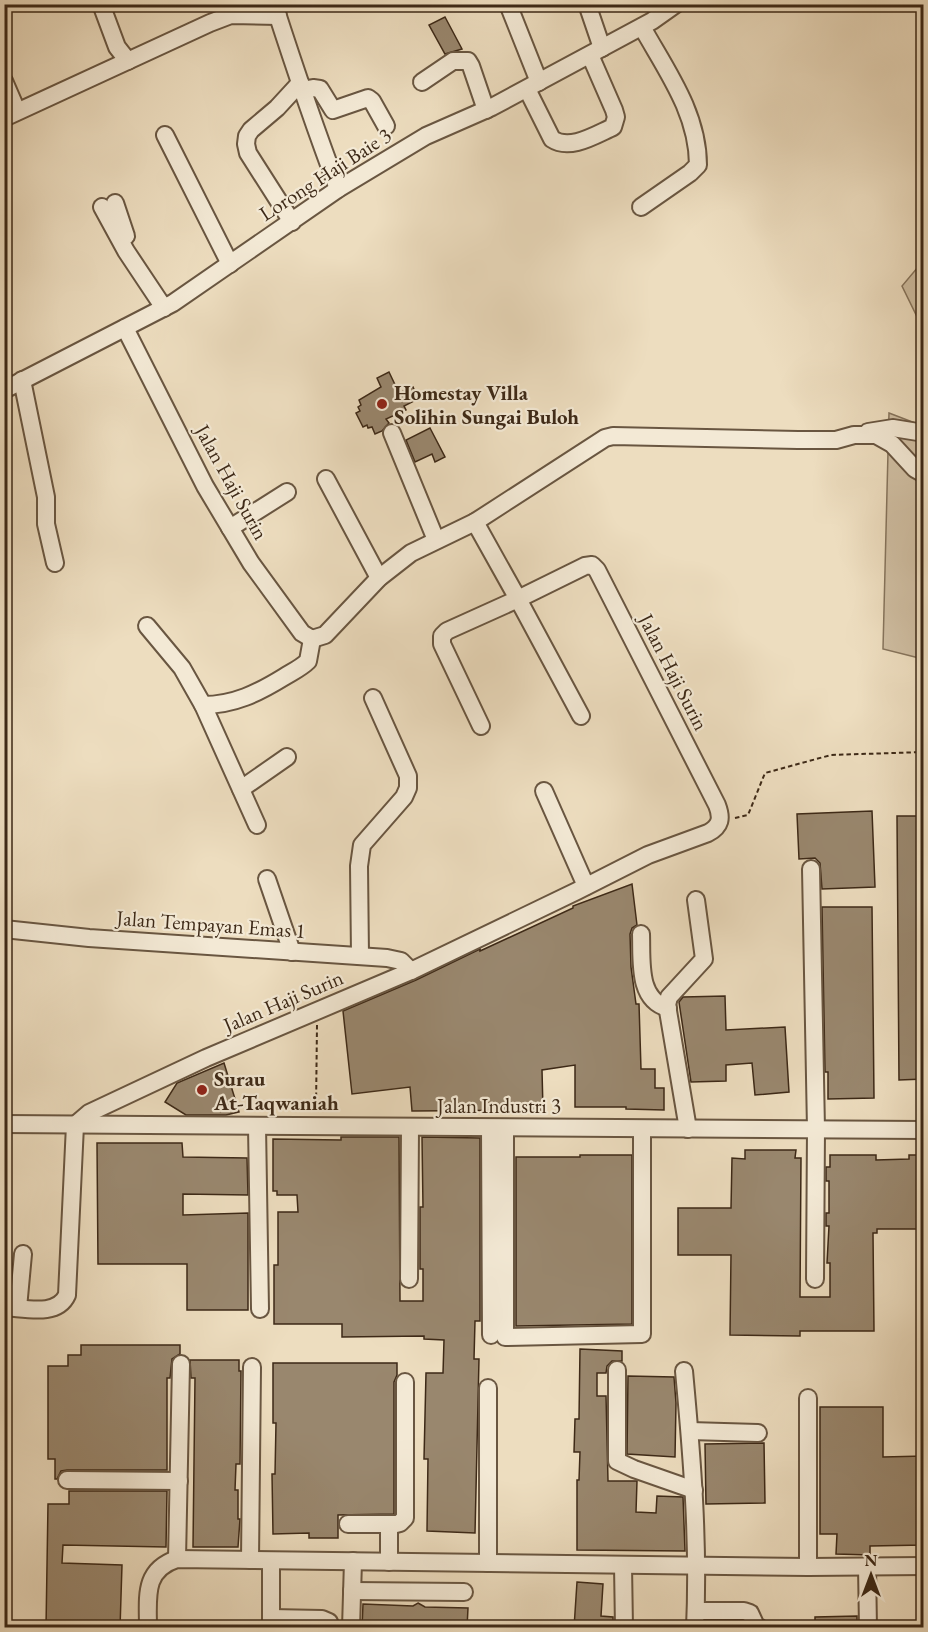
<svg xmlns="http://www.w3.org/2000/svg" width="928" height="1632" viewBox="0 0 928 1632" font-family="'EB Garamond',serif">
	<rect width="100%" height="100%" fill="#edddbf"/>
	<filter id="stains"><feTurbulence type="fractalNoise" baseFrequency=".00333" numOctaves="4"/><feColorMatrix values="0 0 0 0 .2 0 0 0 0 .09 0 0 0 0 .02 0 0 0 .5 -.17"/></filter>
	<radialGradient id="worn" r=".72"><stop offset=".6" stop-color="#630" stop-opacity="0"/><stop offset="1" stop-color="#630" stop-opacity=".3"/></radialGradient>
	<g fill="#cfbea2" stroke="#86745c" stroke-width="1.5">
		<polygon points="923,261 923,329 902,286"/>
		<polygon points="889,413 923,426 923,659 883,649"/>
	</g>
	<g fill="#99876e" stroke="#3d2917" stroke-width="1.5">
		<polygon points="445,17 462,49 445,54 429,25"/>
		<polygon points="389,372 399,393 413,387 418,399 404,406 406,410 386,419 389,423 382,431 375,434 372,427 368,428 367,425 363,427 356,413 360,411 358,407 361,405 359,400 381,387 377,378"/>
		<polygon points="430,428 445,457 435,462 432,454 415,462 406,440"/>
		<polygon points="872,811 875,887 822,889 820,863 815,858 799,859 797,814"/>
		<polygon points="897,816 924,816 924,1079 899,1080"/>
		<polygon points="632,884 637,925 632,928 630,934 631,967 636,1004 639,1004 641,1069 655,1069 655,1088 664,1088 664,1110 626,1109 626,1107 575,1107 575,1065 542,1070 543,1110 412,1111 410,1087 352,1094 343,1011 416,980 480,949 480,951 573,908 573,906"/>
		<polygon points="822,907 872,907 874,1098 828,1099 828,1072 825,1072"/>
		<polygon points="725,996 726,1030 785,1027 789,1092 755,1095 752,1063 726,1065 726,1081 691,1082 679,1002 683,997"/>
		<polygon points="224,1063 239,1112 226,1115 186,1115 165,1102 177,1083"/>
		<polygon points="341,1137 399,1137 400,1301 423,1301 423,1269 420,1269 420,1207 423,1207 422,1137 480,1138 480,1321 475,1321 474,1359 479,1359 475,1533 427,1531 428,1459 424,1459 426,1373 443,1373 444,1340 424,1339 424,1336 342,1337 342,1324 274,1324 274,1265 278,1265 278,1212 298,1212 297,1195 277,1195 277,1191 273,1191 273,1139 341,1140"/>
		<polygon points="97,1143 182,1143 183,1157 247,1158 248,1195 183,1194 183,1215 248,1213 248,1310 187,1310 187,1264 98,1264"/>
		<polygon points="745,1150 796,1150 795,1158 801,1158 800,1297 830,1297 830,1263 827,1263 829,1226 826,1226 826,1213 829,1213 829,1181 826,1181 826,1167 830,1167 830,1155 876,1155 876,1160 909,1159 909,1155 924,1155 924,1229 877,1229 877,1233 873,1233 874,1331 800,1331 800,1336 730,1335 731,1255 678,1255 678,1208 731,1208 732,1158 745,1159"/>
		<polygon points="580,1155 632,1155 632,1324 516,1326 516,1157 580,1157"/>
		<polygon points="81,1345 180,1345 180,1354 172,1359 170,1378 167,1378 167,1470 67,1470 61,1471 57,1479 55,1479 55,1459 48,1459 48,1366 68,1366 68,1355 81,1355"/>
		<polygon points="580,1349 622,1351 622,1361 612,1361 607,1366 606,1373 597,1373 597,1396 606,1396 608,1481 637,1481 636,1512 656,1513 657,1496 683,1497 685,1551 577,1550 577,1480 579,1480 580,1452 574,1452 575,1419 579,1419"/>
		<polygon points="190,1360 239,1360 239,1371 241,1371 240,1464 236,1464 235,1490 238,1490 238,1519 240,1519 238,1547 193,1547 195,1378 191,1378"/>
		<polygon points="273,1363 397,1363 397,1375 394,1382 394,1514 338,1515 338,1538 309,1538 309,1533 273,1534 272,1474 275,1474 276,1423 273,1423"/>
		<polygon points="628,1376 674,1377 676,1403 675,1457 627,1454"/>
		<polygon points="820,1407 883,1407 883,1457 924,1456 924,1545 870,1546 870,1555 836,1554 837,1534 820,1534"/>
		<polygon points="764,1443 765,1503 706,1504 705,1444"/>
		<polygon points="69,1491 167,1491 166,1547 63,1545 62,1563 122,1565 120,1628 46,1628 48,1504 69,1504"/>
		<polygon points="577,1582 603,1584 601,1616 613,1617 613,1628 574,1628"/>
		<polygon points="418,1603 425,1607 468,1608 467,1628 362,1628 363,1604 413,1606"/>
		<polygon points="857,1616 857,1628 815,1628 815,1617"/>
	</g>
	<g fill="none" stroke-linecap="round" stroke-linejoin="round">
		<g stroke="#695641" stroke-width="20">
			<g id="minor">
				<polyline points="101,4 117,47 128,61"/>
				<path d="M274 4C294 66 315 128 338 189"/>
				<polyline points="508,4 539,82"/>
				<polyline points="587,4 602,48"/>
				<polyline points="4,81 17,111"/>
				<polyline points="422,82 453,61 468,61 471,66 486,110"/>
				<path d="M527 89 552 139C570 151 595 135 613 127L616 117 614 110 590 55"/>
				<polyline points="302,90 313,88 320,89 333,110 368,98 372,101 386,126"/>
				<polyline points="4,118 210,23 231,15 278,16"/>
				<polyline points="165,135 230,264"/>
				<polyline points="115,203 126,236"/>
				<polyline points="102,207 126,251 164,308"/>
				<path d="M641 207 690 173 698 165C698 113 666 70 642 27"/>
				<polyline points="292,222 248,153 246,144 247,136 251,130 277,108 300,83"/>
				<polyline points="22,380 46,497 46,524 55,563"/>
				<polyline points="4,390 173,303 338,189 426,136 492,107 652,21 676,4"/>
				<polyline points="868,432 893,428 924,433"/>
				<polyline points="392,433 436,540"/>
				<polyline points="326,479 379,578"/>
				<polyline points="475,522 605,438 613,436 798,440 836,440 854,435 876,435 892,444 915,469 924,474"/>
				<polyline points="230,528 287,492"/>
				<polyline points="147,626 182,668 203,705"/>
				<polyline points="481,726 442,644 442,636 447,631 518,599 581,716"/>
				<polyline points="241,789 287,757"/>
				<polyline points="544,791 586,886"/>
				<path d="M257 825 203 705C234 705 258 693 284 677 292 672 301 668 308 661L312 639"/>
				<polyline points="811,869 816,1129 815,1279"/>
				<polyline points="267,879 292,952"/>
				<polyline points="4,929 89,938 387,958 401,961 411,971"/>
				<path d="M641 934C642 960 637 1000 668 1008"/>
				<polyline points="360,956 359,866 362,845 404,797 408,788 408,776 373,698"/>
				<polyline points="4,1124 924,1130"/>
				<path d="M75 1125 89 1113 206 1058 411 971 577 891 648 855 708 833C721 826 722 818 717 805L597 570 592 565 585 566 518 599 475 522 411 553 379 578 325 635 312 639 302 633 251 563 205 486 125 328"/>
				<polyline points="257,1126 260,1309"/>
				<polyline points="490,1128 491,1335"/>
				<polyline points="505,1128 505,1337 642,1334 642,1129"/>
				<polyline points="688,1129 667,1005 669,997 704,959 696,900"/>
				<polyline points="409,1279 410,1127"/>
				<path d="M4 1307C25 1308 57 1317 67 1295L75 1125"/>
				<polyline points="18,1308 23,1254"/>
				<polyline points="617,1370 617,1461 634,1469 694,1490"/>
				<path d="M684 1371C692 1457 699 1542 695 1628"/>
				<polyline points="488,1388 488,1563"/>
				<polyline points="808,1398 808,1567"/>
				<polyline points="690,1431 758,1433"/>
				<polyline points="67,1480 179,1481"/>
				<polyline points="348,1524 396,1524 400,1523 405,1518 405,1382"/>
				<polyline points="177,1559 181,1364"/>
				<polyline points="250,1560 252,1367"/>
				<polyline points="389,1562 389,1524"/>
				<polyline points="623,1565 624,1628"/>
				<polyline points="867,1566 868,1628"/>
				<polyline points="352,1591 464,1592"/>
				<polyline points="696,1611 744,1611 750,1613 756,1626 760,1628"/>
				<polyline points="271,1618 322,1619 329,1622 331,1628"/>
				<path d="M148 1628C148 1597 143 1570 177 1559L808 1567 924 1566"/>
				<polyline points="271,1628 271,1561"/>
				<polyline points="351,1628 353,1561"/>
			</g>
		</g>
		<g stroke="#3d2917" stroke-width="2" stroke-dasharray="4.5 3" stroke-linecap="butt">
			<polyline points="735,818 748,815 765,773 831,755 924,752"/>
			<polyline points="317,1025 316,1108 320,1111"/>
		</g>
		<use href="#minor" stroke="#f3e9d5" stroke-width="16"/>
	</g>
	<g fill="#8f2418" stroke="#f3e9d5" stroke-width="2">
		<circle cx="382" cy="404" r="6"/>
		<circle cx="202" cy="1090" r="6"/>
	</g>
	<g text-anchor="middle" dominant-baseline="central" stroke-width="4.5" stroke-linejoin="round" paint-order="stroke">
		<g font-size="21" fill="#3d2917" stroke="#f3e9d5">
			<text transform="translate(325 174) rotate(-33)">Lorong Haji Baie 3</text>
			<text transform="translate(232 482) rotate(61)">Jalan Haji Surin</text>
			<text transform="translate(674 672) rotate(63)">Jalan Haji Surin</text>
			<text transform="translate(211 924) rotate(4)">Jalan Tempayan Emas 1</text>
			<text transform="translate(283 1001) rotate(-23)">Jalan Haji Surin</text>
			<text x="499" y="1105">Jalan Industri 3</text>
		</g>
		<g font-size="21" font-weight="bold" fill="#3d2917" stroke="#f3e9d5" text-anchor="start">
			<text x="394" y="392">Homestay Villa<tspan x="394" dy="24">Solihin Sungai Buloh</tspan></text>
			<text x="214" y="1078">Surau<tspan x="214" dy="24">At-Taqwaniah</tspan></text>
		</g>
	</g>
	<rect width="928" height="1632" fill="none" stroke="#edddbf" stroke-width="24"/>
	<rect x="6" y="6" width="916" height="1620" fill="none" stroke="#3d2917" stroke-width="3"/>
	<rect x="12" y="12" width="904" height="1608" fill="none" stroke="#3d2917" stroke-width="1.5"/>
	<g transform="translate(871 1575)" stroke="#f3e9d5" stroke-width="4.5" paint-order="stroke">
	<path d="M0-4.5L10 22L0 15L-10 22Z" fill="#3d2917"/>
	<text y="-9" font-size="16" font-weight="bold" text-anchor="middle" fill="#3d2917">N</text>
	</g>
	<rect width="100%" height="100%" filter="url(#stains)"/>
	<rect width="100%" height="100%" fill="url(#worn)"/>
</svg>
